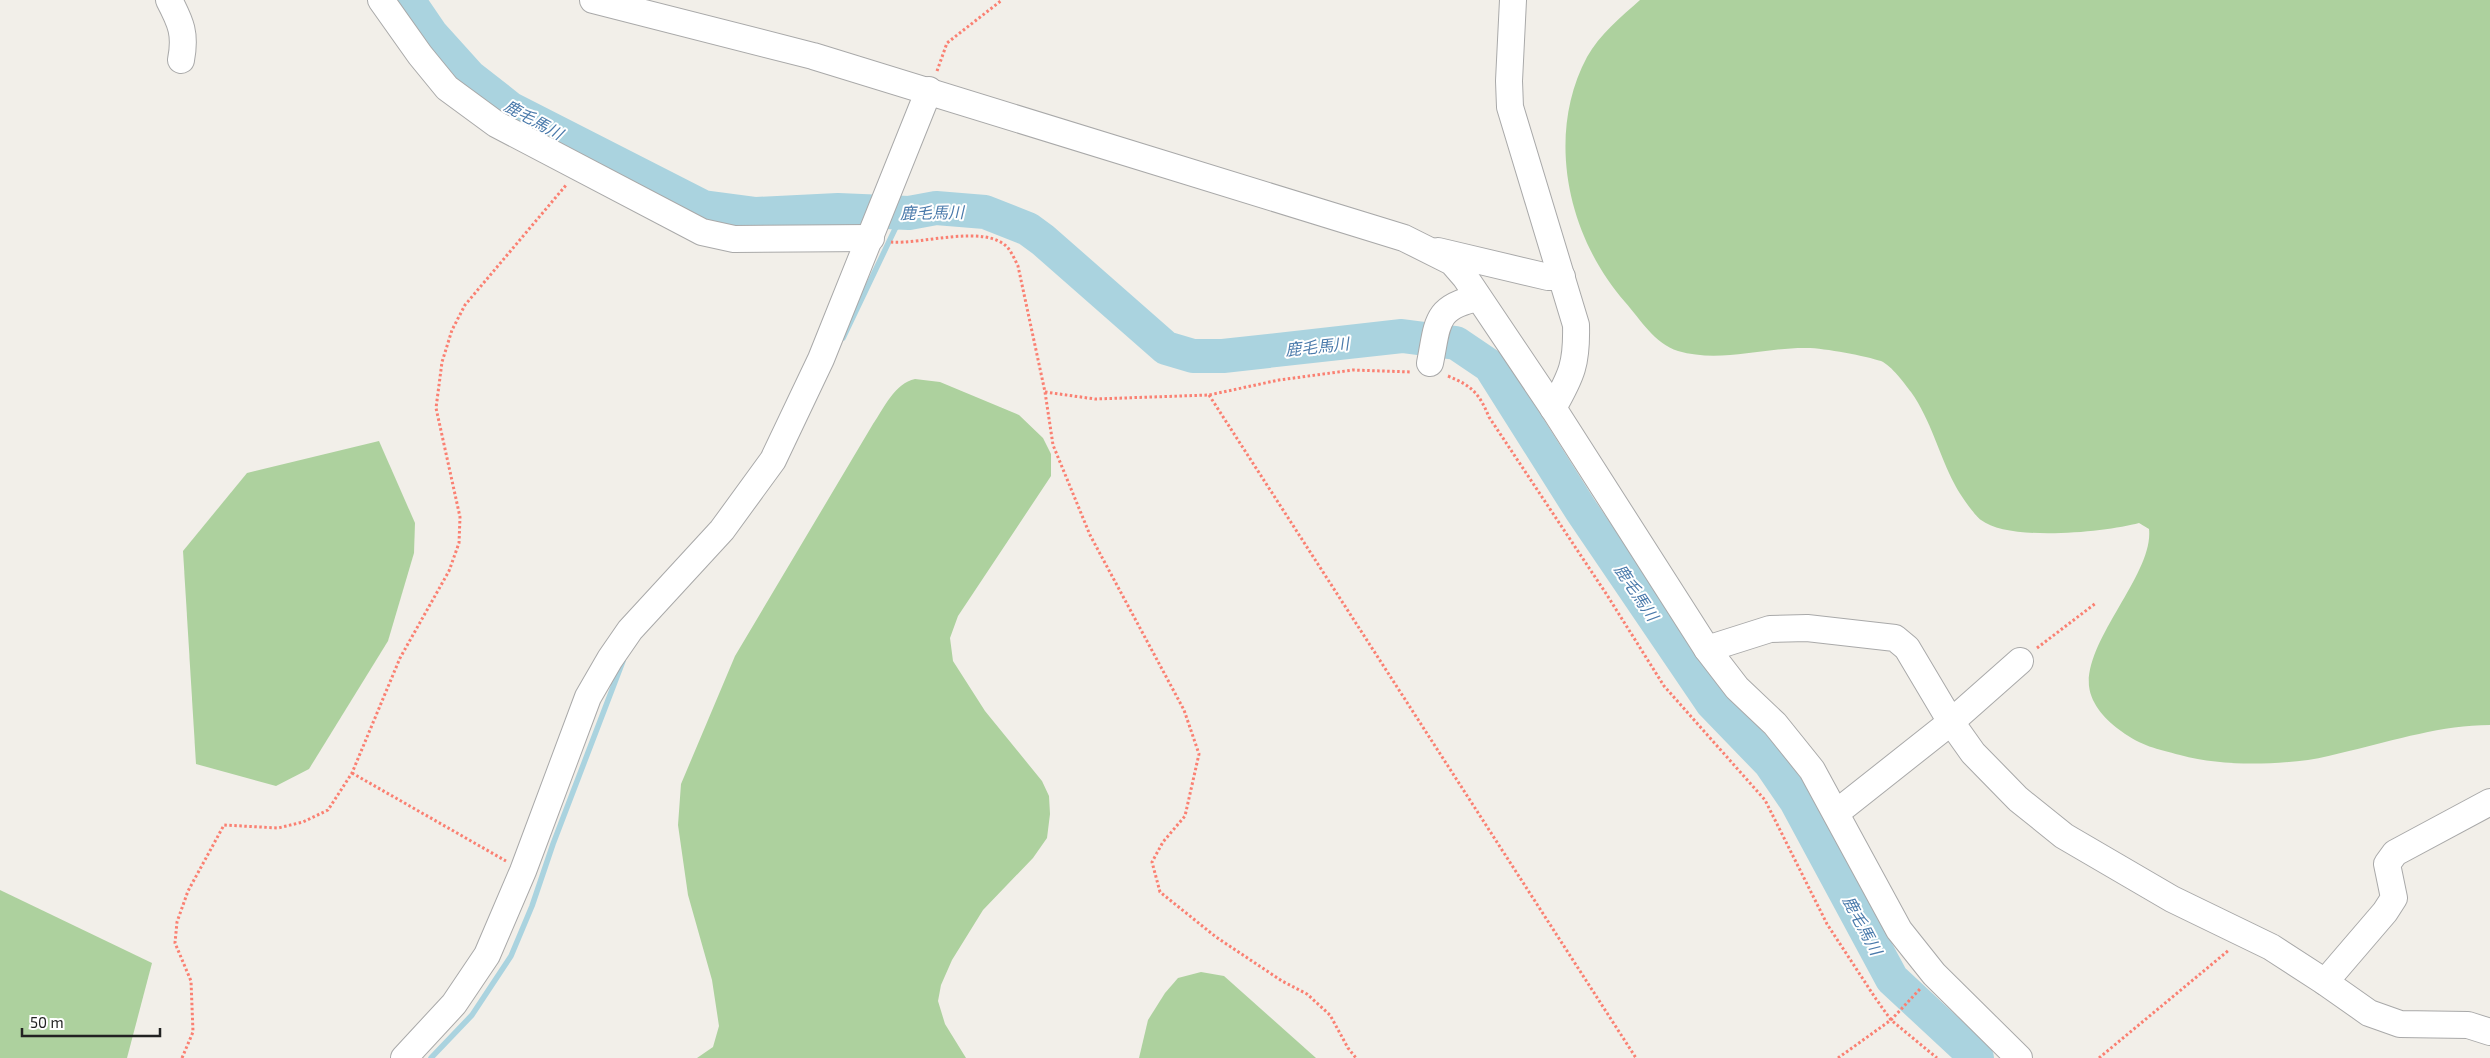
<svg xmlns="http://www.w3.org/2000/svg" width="2490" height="1058" viewBox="0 0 2490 1058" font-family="'Exo 2','Noto Sans JP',sans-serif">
	<rect width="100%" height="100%" fill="#f2efe9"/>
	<g fill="#add19e">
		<path d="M1640 0H2490V725C2442 725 2396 740 2349 751 2335 754 2322 758 2308 760 2266 765 2221 766 2180 755 2157 749 2141 746 2121 731 2107 721 2091 705 2089 686 2085 639 2154 573 2149 529L2139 523C2106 532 2009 542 1981 520 1974 515 1959 493 1955 485 1939 455 1931 420 1911 392 1904 383 1892 366 1881 361 1866 356 1820 347 1804 348 1762 348 1719 363 1678 351 1655 344 1640 319 1625 302 1568 237 1545 136 1587 57 1599 35 1622 16 1640 0Z"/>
		<path d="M915 379 940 382 1019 415 1043 438 1051 454V476L958 616 950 638 953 661 985 711 1042 781 1049 796 1050 814 1047 838 1033 858 983 910 952 960 941 985 938 1001 945 1024 966 1058H697L713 1047 719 1026 712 980 688 895 678 825 681 784 735 656 873 424C884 408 895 383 915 379Z"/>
		<polygon points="379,441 415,523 414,553 388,641 309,769 276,786 196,764 183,551 247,473"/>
		<polygon points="0,890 152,963 127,1058 0,1058"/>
		<polygon points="1201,972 1224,976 1316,1058 1139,1058 1148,1020 1165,993 1178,978"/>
	</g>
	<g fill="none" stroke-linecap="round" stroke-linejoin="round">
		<g stroke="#aad3df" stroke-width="5.5">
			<polyline points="843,338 895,229 909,213"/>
			<polyline points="431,1058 472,1015 511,956 532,906 553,844 623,661"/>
		</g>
		<polyline stroke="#aad3df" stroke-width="34" points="408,0 432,35 469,76 511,109 703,207 756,214 838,210 909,213 936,208 985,212 1028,229 1043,240 1166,348 1193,356 1223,356 1402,336 1456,343 1490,366 1581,510 1712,703 1770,763 1796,801 1892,979 1977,1058"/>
		<g stroke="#a9a9a9" stroke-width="28">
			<g id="minor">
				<path d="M169 0C181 23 186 34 181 60"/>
				<polyline points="381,0 420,55 447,88 496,124 702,232 734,239 871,238"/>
				<polyline points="593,0 813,56 1404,238 1452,262 1465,277 1553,408 1707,649 1737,688 1775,724 1812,770 1899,930 1934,974 2019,1058"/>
				<path d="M1513 0 1509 81 1510 107 1576 325C1577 363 1572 375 1553 408"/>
				<polyline points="1438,251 1548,277 1562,277"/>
				<path d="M1430 363C1438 324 1434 307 1478 298"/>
				<polyline points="1707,649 1770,629 1807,628 1895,638 1907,648 1951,722 1973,753 2018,799 2064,836 2172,899 2271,947 2325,982 2369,1013 2400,1024 2468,1025 2490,1032"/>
				<polyline points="1836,813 1951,722 2020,661"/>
				<polyline points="2325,982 2385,912 2394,898 2387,864 2395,853 2490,802"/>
				<polyline points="404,1058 454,1004 487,955 523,871 588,697 610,659 630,630 722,530 773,460 821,359 929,90"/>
			</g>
		</g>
		<g stroke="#fa8072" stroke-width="3" stroke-dasharray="2.5 2.5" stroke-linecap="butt">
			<polyline points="937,71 947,43 1002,0"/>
			<path d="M891 242C921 245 986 223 1008 248 1012 253 1015 260 1018 266L1045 392 1053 445 1090 535 1184 710 1199 754 1185 816 1163 842 1152 862 1160 892 1216 937 1282 981 1307 994 1330 1015 1348 1048 1356 1058"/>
			<path d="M1448 376C1472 386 1479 393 1489 417L1607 595 1664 686 1765 800 1827 924 1876 999 1891 1020 1937 1058"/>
			<polyline points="1045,392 1095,399 1209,395 1279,380 1353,370 1411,372"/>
			<polyline points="1209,395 1636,1058"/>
			<polyline points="2037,648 2096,603"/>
			<polyline points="352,773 506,861"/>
			<polyline points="182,1058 193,1032 191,981 175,943 177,922 188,891 224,825 278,828 303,822 328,810 352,773 400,658 449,571 459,543 460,517 436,408 442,362 452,330 465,305 567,184"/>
			<polyline points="1838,1058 1891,1020 1920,989"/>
			<polyline points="2099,1058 2229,950"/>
		</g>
		<use href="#minor" stroke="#fff" stroke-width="26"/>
	</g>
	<g text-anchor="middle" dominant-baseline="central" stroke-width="4" stroke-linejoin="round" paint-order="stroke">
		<g font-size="16" font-style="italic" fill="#4a7aab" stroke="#fff">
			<text transform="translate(534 119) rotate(29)">鹿毛馬川</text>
			<text transform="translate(932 212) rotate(-1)">鹿毛馬川</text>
			<text transform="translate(1317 346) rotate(-6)">鹿毛馬川</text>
			<text transform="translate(1637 592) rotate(56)">鹿毛馬川</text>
			<text transform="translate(1863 925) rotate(62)">鹿毛馬川</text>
		</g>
	</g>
	<path d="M22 1028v8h138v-8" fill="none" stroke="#222222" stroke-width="2.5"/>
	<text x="30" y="1028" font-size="15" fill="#222222" stroke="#ffffff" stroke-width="4" paint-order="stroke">50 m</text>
</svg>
